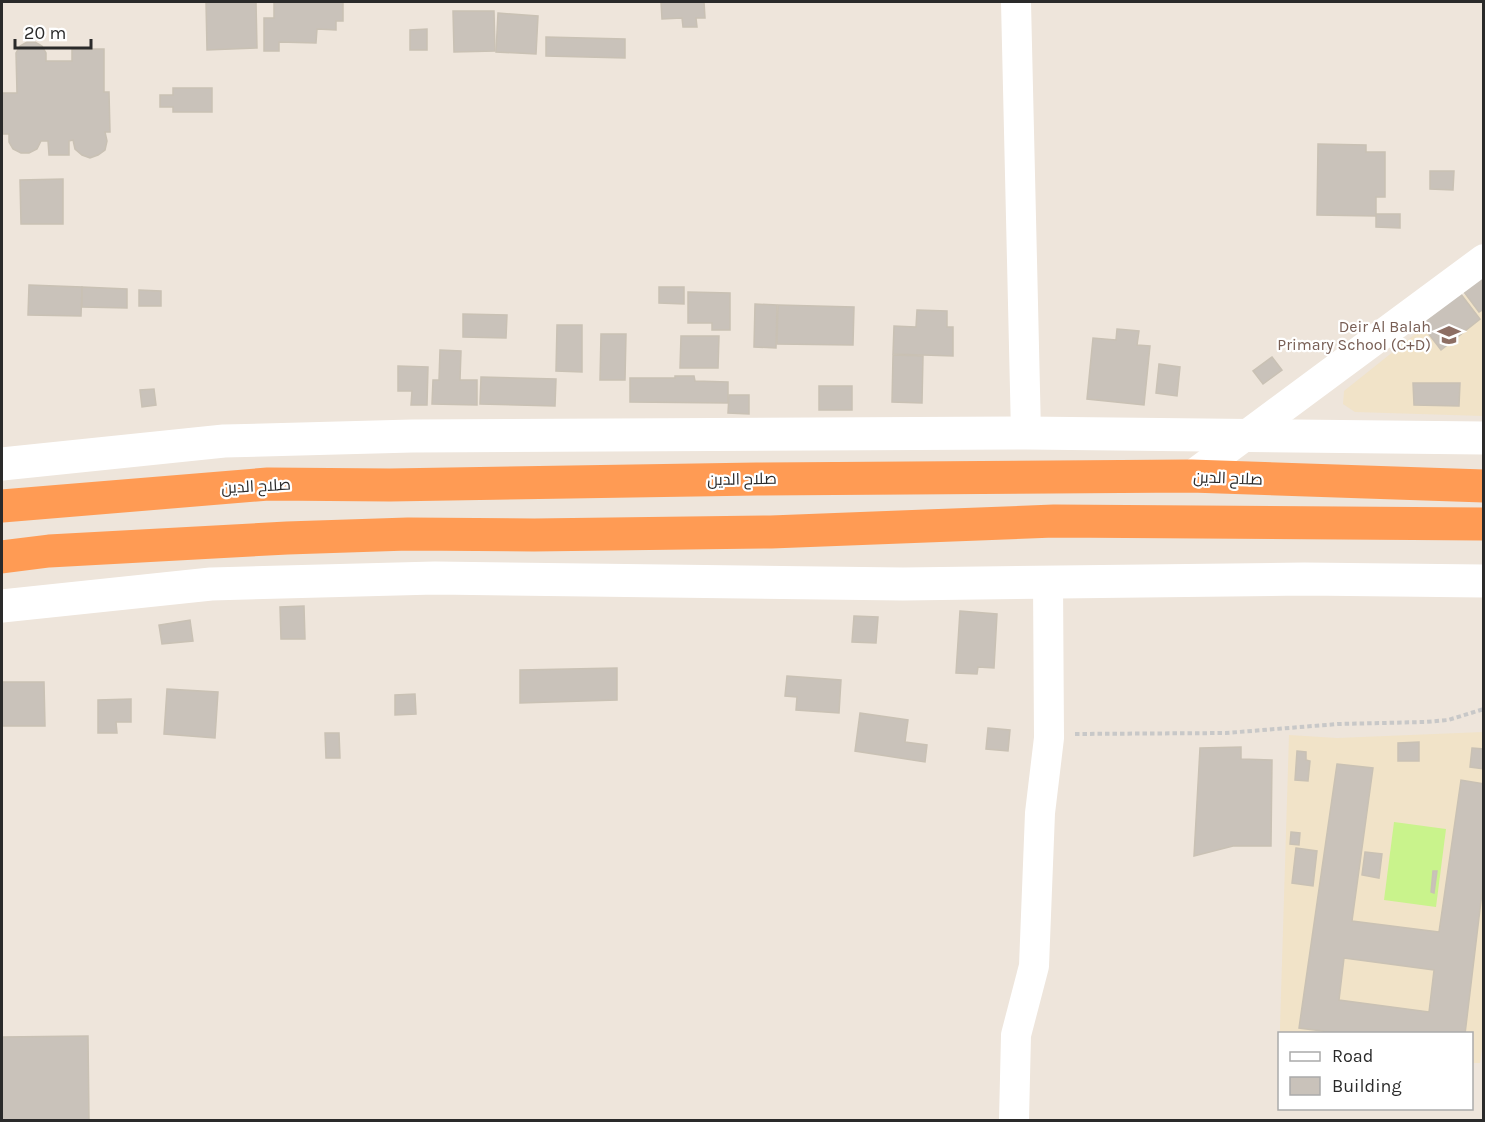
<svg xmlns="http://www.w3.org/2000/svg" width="1485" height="1122" viewBox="0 0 1485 1122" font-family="Karla,Cairo,sans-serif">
	<rect width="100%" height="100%" fill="#eee5db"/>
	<g fill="#f1e3c8">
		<polygon points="1483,280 1483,416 1355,412 1343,404 1344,391"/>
		<polygon points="1483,732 1484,1034 1480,1063 1472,1063 1472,1034 1280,1034 1279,1059 1289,735 1337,738"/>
	</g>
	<polygon fill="#c9f38c" points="1394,822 1446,829 1436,907 1384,900"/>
	<g fill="#c9c2ba" stroke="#c9c1b4" stroke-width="1.5" fill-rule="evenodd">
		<polygon points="206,2 256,2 257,48 207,50"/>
		<polygon points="274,2 343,2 343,21 336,21 336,30 317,29 316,43 279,42 279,51 264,51 264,18 274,18"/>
		<polygon points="661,2 704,2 705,18 696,18 697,27 683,27 682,18 662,19"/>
		<polygon points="453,11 494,11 495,51 454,52"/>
		<polygon points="498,13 538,16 536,54 496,52"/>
		<polygon points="427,29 427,50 410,50 410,30"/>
		<polygon points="546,37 625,39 625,58 546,56"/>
		<polygon points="27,42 35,42 42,46 46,53 46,61 72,61 72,49 104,49 104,92 109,92 110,132 105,132 107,141 105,150 98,155 90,158 82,155 75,149 73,140 69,141 69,155 49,155 48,141 41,141 37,149 29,153 21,153 13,149 9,142 9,134 3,134 2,93 17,93 16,53 20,46"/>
		<polygon points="173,88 212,88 212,112 173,112 173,107 160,107 160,95 173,95"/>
		<polygon points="1318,144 1366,145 1366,152 1385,152 1385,197 1376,197 1376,216 1317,215"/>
		<polygon points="1430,171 1454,171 1453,190 1430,189"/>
		<polygon points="63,179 63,224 21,224 20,180"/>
		<polygon points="1376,214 1400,214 1400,228 1376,227"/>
		<polygon points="1484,276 1484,309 1479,312 1464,292"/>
		<polygon points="29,285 82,287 81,316 28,315"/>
		<polygon points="82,287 127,289 127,308 82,307"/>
		<polygon points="659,287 684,287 684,304 659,303"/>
		<polygon points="139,290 161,291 161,306 139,306"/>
		<polygon points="688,292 730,293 730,330 712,330 712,323 688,323"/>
		<polygon points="1460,293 1480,319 1441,350 1421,324"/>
		<polygon points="755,304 777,305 776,348 754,347"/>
		<polygon points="778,305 854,307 853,345 777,344"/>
		<polygon points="917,310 947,311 947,327 953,327 953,356 893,354 894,326 916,327"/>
		<polygon points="463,314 507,315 506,338 463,337"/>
		<polygon points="557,325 582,325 582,372 556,371"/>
		<polygon points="1117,329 1139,331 1137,345 1150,346 1144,405 1087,399 1093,338 1116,340"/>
		<polygon points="601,334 626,334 625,380 600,380"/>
		<polygon points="681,336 719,336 718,368 680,368"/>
		<polygon points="440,350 461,351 460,380 477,380 477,405 432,404 433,380 439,380"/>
		<polygon points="893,355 923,356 922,403 892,402"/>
		<polygon points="1272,357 1282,370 1263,384 1253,371"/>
		<polygon points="1159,364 1180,367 1177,396 1156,393"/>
		<polygon points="398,366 428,367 427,405 411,405 412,391 398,391"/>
		<polygon points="675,376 694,376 695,381 728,382 728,403 630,402 630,378 675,378"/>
		<polygon points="481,377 556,379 555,406 480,404"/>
		<polygon points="1413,383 1460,383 1459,406 1414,405"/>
		<rect x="819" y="386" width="33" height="24"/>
		<polygon points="154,389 156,405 142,407 140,390"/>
		<polygon points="729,395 749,395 749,414 728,413"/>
		<polygon points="304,606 305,639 281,639 280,607"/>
		<polygon points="960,611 997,614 994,668 978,667 977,674 956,673"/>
		<polygon points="854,616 878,617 876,643 852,642"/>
		<polygon points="190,620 193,641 162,644 159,625"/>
		<polygon points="617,668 617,700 520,703 520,670"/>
		<polygon points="787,676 841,680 839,713 796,710 797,697 785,696"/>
		<polygon points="2,682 44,682 45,726 2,726"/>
		<polygon points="167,689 218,692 215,738 164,734"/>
		<polygon points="415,694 416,714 395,715 395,695"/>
		<polygon points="131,699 131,722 116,722 117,733 98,733 98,700"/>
		<polygon points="860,713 908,720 905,742 927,745 925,762 855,751"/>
		<polygon points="988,728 1010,730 1008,751 986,749"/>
		<polygon points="325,733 339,733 340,758 326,758"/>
		<polygon points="1419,742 1419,761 1398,761 1398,743"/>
		<polygon points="1241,747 1241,759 1272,760 1271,846 1233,846 1194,856 1200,748"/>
		<polygon points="1472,748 1484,749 1484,769 1470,767"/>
		<polygon points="1297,751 1306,752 1306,760 1310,761 1308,781 1295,780"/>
		<path d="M1337 764 1373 768 1352 921 1439 932 1461 780 1484 784V876L1465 1034H1346L1299 1028ZM1344 958 1434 970 1429 1012 1339 1000Z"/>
		<polygon points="1291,832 1300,833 1299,845 1290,844"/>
		<polygon points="1296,848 1317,851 1313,886 1292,883"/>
		<polygon points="1365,852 1382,854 1379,878 1362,875"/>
		<polygon points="1433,871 1437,871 1434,893 1431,892"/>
		<polygon points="88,1036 89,1120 2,1120 2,1037"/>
	</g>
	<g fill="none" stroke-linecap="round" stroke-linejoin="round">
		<polyline stroke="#c8c8c8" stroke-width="4" stroke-dasharray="4.5 3" stroke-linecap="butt" points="1075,734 1226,733 1338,724 1425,722 1448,720 1484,709"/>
		<g stroke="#fff" stroke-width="30">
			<polyline points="1016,2 1026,433"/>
			<polyline points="1191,476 1484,259"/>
			<polyline points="1014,1120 1016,1035 1034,966 1040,813 1049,738 1048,582"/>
		</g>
		<g stroke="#fff" stroke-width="33">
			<polyline points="2,464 224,441 412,436 1026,433 1484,438"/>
			<polyline points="2,606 211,584 435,578 903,584 1304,579 1484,581"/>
		</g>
		<g stroke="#ff9b54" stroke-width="33">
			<polyline points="2,506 268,484 390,485 757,479 1191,476 1484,486"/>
			<polyline points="2,557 49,551 287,538 408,534 534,535 771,532 1054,521 1484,524"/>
		</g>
	</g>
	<defs>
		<g id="school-bare" transform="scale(1.8)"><path d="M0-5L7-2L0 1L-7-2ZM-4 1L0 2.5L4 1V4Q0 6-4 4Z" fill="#8d6e63" stroke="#fff" stroke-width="2.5" paint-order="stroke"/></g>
	</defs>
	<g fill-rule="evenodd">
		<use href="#school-bare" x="1449" y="335"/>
	</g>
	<g text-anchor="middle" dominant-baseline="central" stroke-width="4.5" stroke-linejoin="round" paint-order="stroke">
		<g font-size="16" fill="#785e54" stroke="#fff" text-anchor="end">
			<text x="1431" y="326">Deir Al Balah<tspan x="1431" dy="18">Primary School (C+D)</tspan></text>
		</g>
		<g font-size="16" fill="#2a2a2a" stroke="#fff">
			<text transform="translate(1228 478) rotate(2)">صلاح الدين</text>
			<text transform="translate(742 479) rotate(-1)">صلاح الدين</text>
			<text transform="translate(256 486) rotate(-3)">صلاح الدين</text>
		</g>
	</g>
	<rect width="1485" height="1122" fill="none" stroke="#2a2a2a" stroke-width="6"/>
	<rect x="1278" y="1032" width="195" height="78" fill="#ffffff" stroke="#aaaaaa" stroke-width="1.5"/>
	<rect x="1290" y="1052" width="30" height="9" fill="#ffffff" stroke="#aaaaaa" stroke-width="1.5"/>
	<text x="1332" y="1062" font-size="18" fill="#2a2a2a">Road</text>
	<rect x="1290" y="1077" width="30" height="18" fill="#c9c2ba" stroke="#aaaaaa" stroke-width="1.5"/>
	<text x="1332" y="1092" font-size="18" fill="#2a2a2a">Building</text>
	<path d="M15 39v9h76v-9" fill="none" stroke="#2a2a2a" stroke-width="3"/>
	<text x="24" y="39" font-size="18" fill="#2a2a2a" stroke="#ffffff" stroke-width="4.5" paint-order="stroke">20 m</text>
</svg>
